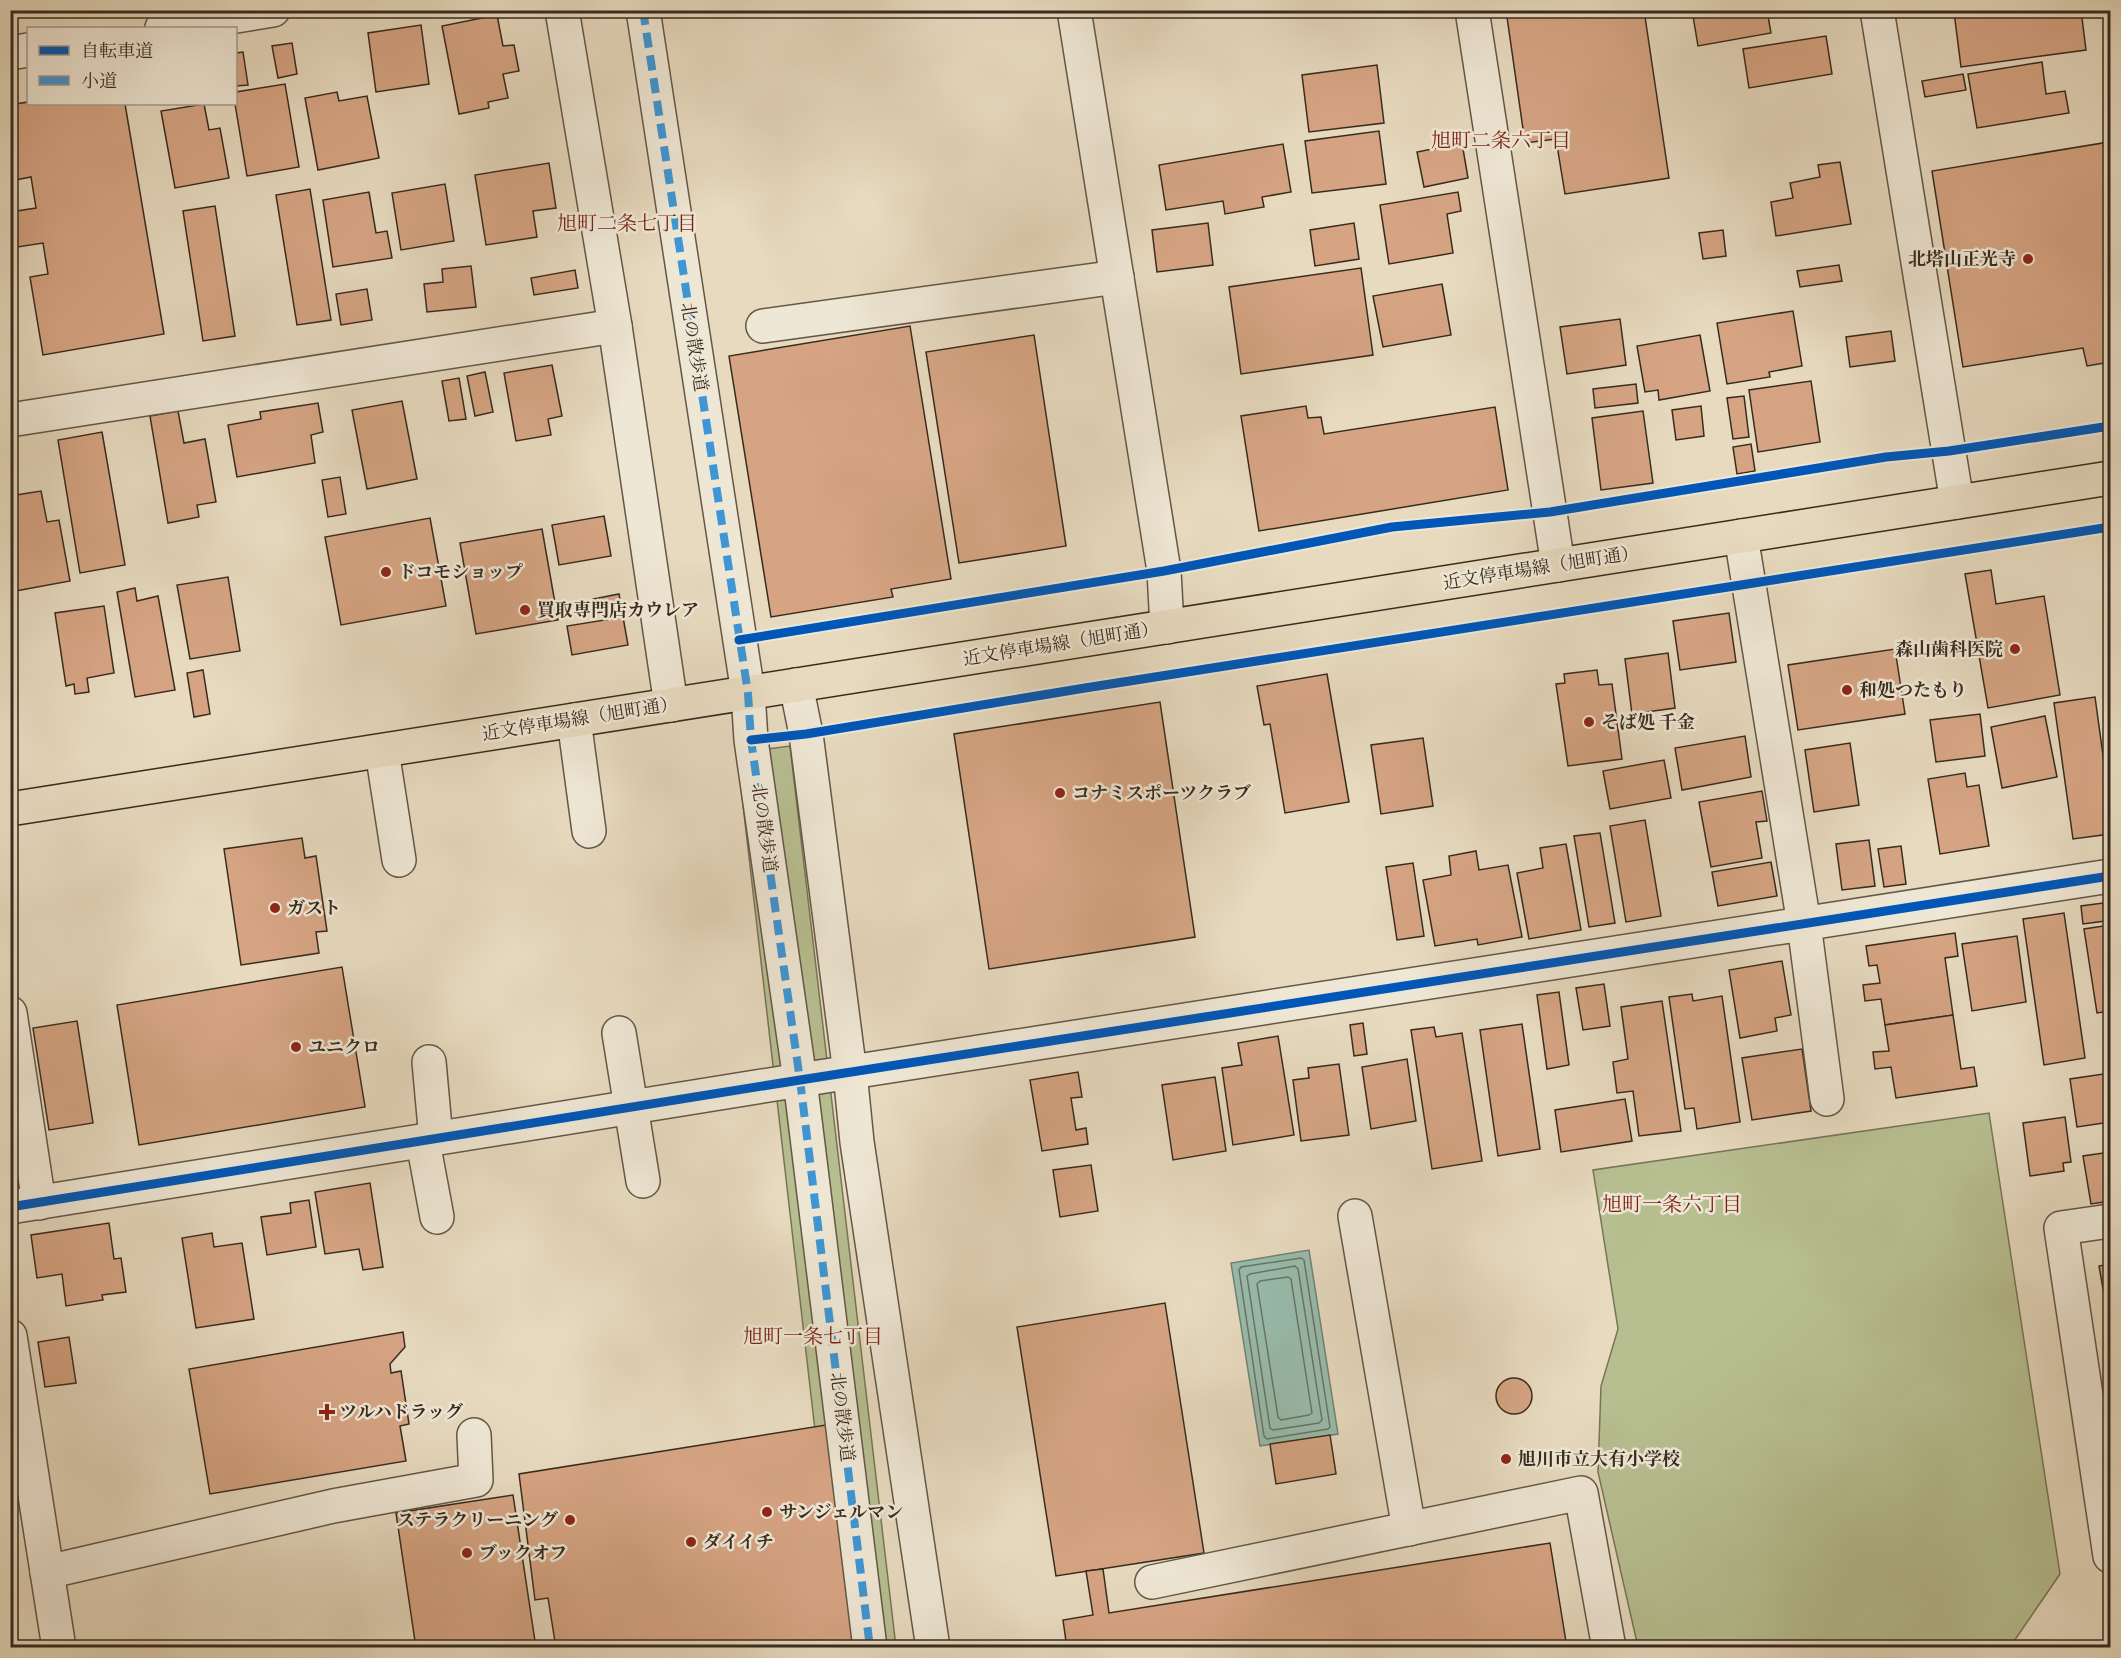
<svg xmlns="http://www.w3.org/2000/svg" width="2121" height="1658" viewBox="0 0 2121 1658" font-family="'IM FELL French Canon','Noto Serif JP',serif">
	<rect width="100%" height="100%" fill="#e7dabf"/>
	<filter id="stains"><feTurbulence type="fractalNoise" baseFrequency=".00333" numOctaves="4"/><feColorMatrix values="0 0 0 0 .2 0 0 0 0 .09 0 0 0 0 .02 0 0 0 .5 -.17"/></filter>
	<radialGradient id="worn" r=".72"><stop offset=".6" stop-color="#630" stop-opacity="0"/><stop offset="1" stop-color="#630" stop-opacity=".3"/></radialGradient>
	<g fill="#b7bf91" stroke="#777558" stroke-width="1.5">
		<polygon points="790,746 896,1647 840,1647 737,753"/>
		<polygon points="1989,1113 2060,1574 2010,1647 1638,1647 1598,1472 1601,1386 1618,1329 1593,1170"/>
	</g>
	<polygon fill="#98bbab" stroke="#718173" stroke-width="1.5" points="1309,1250 1338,1434 1260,1446 1231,1263"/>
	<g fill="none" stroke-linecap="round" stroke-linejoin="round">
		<g stroke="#687365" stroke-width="1.5">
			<polygon points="1301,1258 1304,1260 1330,1427 1328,1429 1267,1439 1264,1436 1239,1270 1241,1267"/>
			<polygon points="1295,1266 1298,1269 1322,1420 1319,1423 1273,1430 1270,1428 1247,1276 1250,1274"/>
			<polygon points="1288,1277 1291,1279 1312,1413 1309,1415 1281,1420 1278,1417 1257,1284 1260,1281"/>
		</g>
	</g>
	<g fill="#d6a483" stroke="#372b1f" stroke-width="1.5">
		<polygon points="16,10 31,10 32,13 17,15"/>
		<polygon points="1506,10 1644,10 1669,178 1565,194 1556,139 1525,143"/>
		<polygon points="1692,10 1780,10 1781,14 1768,16 1771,33 1698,46"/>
		<polygon points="1962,10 2081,10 2086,50 1961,67 1954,12"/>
		<polygon points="497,15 503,46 514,45 519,71 503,74 508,98 488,102 489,108 459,114 442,26"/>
		<polygon points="421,25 429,84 376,92 368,33"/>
		<polygon points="1826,36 1832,74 1749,88 1743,49"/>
		<polygon points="292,43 297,74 278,78 272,46"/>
		<polygon points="243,52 248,85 236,86 236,53"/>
		<polygon points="2042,62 2046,94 2065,91 2069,113 1977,128 1968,74"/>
		<polygon points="1377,65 1384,123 1309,132 1302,75"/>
		<polygon points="1963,74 1966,90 1925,97 1922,81"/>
		<polygon points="285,84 299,167 247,176 235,104 236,92"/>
		<polygon points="337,92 339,101 367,96 379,158 318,170 305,98"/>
		<polygon points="28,102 28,104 125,104 164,334 43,355 30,277 48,274 43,243 11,248 10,246 10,212 36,208 31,177 10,181 10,105"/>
		<polygon points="204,104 209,130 220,128 229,178 175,188 161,111"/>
		<polygon points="1379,131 1386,184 1312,193 1305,141"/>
		<polygon points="2109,142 2110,362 2087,366 2083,348 1963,367 1932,171"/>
		<polygon points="1462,143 1468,178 1424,187 1417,152"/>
		<polygon points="1283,144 1291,192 1262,197 1264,207 1225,214 1223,201 1166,210 1159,165"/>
		<polygon points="1840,162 1851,224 1776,236 1771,202 1793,198 1790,183 1820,177 1818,165"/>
		<polygon points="549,163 556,208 533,211 537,237 486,245 475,175"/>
		<polygon points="445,184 454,241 401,250 392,193"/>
		<polygon points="310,189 331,320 297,325 276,195"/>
		<polygon points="369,192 376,233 387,231 392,258 333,267 323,200"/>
		<polygon points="1458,192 1461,211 1447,214 1453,253 1389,264 1380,205"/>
		<polygon points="215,206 235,336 203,341 183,211"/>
		<polygon points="1208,223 1213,265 1157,272 1152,230"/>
		<polygon points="1354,223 1359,259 1315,266 1310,230"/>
		<polygon points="1723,230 1726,256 1703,259 1699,233"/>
		<polygon points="1839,265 1842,281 1800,287 1797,271"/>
		<polygon points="471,266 476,307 427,312 424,284 443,282 442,269"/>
		<polygon points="1361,268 1373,355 1241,374 1229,287"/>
		<polygon points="575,270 578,288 534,295 531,278"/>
		<polygon points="1442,284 1451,335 1383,347 1373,296"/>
		<polygon points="367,289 372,320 341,325 336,294"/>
		<polygon points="1793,311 1802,366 1769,372 1770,377 1727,384 1717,323"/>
		<polygon points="1620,319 1626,365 1567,374 1560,327"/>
		<polygon points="910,326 951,579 891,589 893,597 771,617 729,356"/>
		<polygon points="1891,331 1895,361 1850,367 1846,337"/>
		<polygon points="1034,335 1066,546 959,563 926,352"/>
		<polygon points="1700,335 1710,391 1659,400 1658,390 1645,392 1637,346"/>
		<polygon points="552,365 562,416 548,419 551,435 516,441 504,373"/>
		<polygon points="485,372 493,412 475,416 467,376"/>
		<polygon points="459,378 466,419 449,421 442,381"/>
		<polygon points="1811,381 1820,442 1758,452 1749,390"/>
		<polygon points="1636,384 1638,403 1595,408 1593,389"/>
		<polygon points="1744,396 1749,437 1733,439 1727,398"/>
		<polygon points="402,401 417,479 367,489 352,410"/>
		<polygon points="318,403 323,432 311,435 315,463 237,477 228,425 261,419 260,412"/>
		<polygon points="1306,406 1308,418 1321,417 1324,434 1495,407 1508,490 1259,531 1241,416"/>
		<polygon points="1701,406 1704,436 1676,440 1672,410"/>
		<polygon points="178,411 184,443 205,439 216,502 197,505 199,517 168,523 150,416"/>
		<polygon points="1643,411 1653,483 1601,490 1592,418"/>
		<polygon points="102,432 125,565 80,573 58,440"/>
		<polygon points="1751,444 1755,471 1737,474 1733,447"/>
		<polygon points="340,477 346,514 328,517 322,480"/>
		<polygon points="41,491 47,522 59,520 70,581 10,592 10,496"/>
		<polygon points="604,516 611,556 559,565 552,525"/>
		<polygon points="430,518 446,606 341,625 325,537"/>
		<polygon points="542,529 558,620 476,634 460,543"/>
		<polygon points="1991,570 1996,604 2044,596 2060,695 1988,708 1965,574"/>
		<polygon points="228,577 240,651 190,659 177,585"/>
		<polygon points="135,588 137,601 158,596 175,690 135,697 117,592"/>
		<polygon points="619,594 622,609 596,613 593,599"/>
		<polygon points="104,606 114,673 87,678 89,692 75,694 74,684 66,686 55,613"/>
		<polygon points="1729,613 1736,662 1680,670 1673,621"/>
		<polygon points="623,617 628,645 572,655 567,626"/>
		<polygon points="1895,649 1905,714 1798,730 1788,665"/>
		<polygon points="1668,653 1675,708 1632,714 1625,659"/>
		<polygon points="203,670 210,714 194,717 187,673"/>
		<polygon points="1597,670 1599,685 1612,684 1622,759 1568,766 1556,684 1565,683 1564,674"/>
		<polygon points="1327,674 1349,802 1285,813 1270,724 1264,725 1257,686"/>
		<polygon points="2095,697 2110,806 2110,834 2073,839 2054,703"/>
		<polygon points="1160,702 1195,937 989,969 954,734"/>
		<polygon points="1980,714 1985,756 1936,762 1930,720"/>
		<polygon points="2045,716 2057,777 2002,788 1991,727"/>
		<polygon points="1745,736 1751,777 1682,790 1675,748"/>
		<polygon points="1423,738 1433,806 1381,814 1371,745"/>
		<polygon points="1850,743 1859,805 1814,812 1805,750"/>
		<polygon points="1664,760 1671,798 1610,809 1603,771"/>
		<polygon points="1965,773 1967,787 1979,785 1989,846 1940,854 1928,779"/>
		<polygon points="1762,791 1767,821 1756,822 1762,858 1711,867 1699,802"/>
		<polygon points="1645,820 1661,916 1626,922 1610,826"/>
		<polygon points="1600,833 1615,923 1589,927 1574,836"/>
		<polygon points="302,838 305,858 316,856 327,931 316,932 319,953 241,965 224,849"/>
		<polygon points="1869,840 1875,886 1842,890 1836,844"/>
		<polygon points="1566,844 1581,930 1529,939 1517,873 1543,868 1540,848"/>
		<polygon points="1901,846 1906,884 1884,887 1878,849"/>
		<polygon points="1476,851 1479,870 1508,865 1522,937 1478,945 1477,939 1435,946 1423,880 1451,875 1449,856"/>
		<polygon points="1771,862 1777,896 1718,906 1712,872"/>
		<polygon points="1413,863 1424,936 1397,940 1386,867"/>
		<polygon points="2103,903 2105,921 2083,924 2081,906"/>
		<polygon points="2064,913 2085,1058 2044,1065 2023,919"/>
		<polygon points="2110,925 2110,1011 2097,1013 2084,929"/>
		<polygon points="1955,933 1958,956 1945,958 1953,1015 1885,1025 1881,999 1865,1001 1863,985 1880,983 1877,965 1869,966 1866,946"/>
		<polygon points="2017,936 2026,1002 1972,1011 1962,944"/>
		<polygon points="1782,961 1791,1015 1775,1018 1777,1031 1740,1038 1729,970"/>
		<polygon points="342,967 365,1107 139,1145 117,1005"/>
		<polygon points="1604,984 1610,1026 1583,1030 1576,988"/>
		<polygon points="1559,992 1569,1065 1547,1069 1537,995"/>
		<polygon points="1692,994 1693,1001 1722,996 1740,1122 1697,1129 1694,1108 1685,1109 1669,997"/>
		<polygon points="1662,1001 1681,1131 1639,1136 1633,1091 1617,1093 1613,1062 1628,1059 1621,1007"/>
		<polygon points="1953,1015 1961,1069 1974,1067 1977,1086 1896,1098 1891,1067 1875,1069 1873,1052 1889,1051 1885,1025"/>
		<polygon points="77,1021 93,1123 49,1130 33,1028"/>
		<polygon points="1363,1023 1367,1054 1354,1056 1350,1025"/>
		<polygon points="1522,1024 1540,1149 1498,1156 1480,1030"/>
		<polygon points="1434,1027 1436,1037 1462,1033 1482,1161 1432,1169 1411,1030"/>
		<polygon points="1278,1036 1294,1135 1233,1145 1222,1068 1242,1065 1238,1043"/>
		<polygon points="1802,1049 1811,1111 1752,1120 1742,1058"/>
		<polygon points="1407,1059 1416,1121 1371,1129 1362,1067"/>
		<polygon points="1339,1064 1349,1135 1301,1141 1293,1080 1309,1078 1308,1068"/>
		<polygon points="1078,1072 1082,1097 1071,1098 1076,1130 1086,1128 1088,1144 1042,1151 1030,1080"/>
		<polygon points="2110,1073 2110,1122 2077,1127 2070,1079"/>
		<polygon points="1215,1077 1226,1151 1173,1160 1162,1085"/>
		<polygon points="1625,1099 1632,1141 1561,1152 1555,1110"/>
		<polygon points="2065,1117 2071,1162 2063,1163 2064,1171 2030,1176 2023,1123"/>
		<polygon points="2110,1152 2110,1201 2091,1204 2083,1156"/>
		<polygon points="1091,1165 1098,1211 1060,1217 1053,1170"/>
		<polygon points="370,1183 383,1267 363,1270 359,1249 325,1254 315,1192"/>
		<polygon points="309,1200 316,1247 267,1255 261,1217 291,1213 290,1203"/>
		<polygon points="109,1223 114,1259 121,1258 126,1292 102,1295 103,1300 66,1306 62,1274 37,1278 31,1235"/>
		<polygon points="212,1233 214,1247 242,1243 254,1319 196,1328 182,1238"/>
		<polygon points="2110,1264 2110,1318 2108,1318 2099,1266"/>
		<polygon points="1165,1303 1204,1553 1056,1576 1017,1327"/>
		<polygon points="403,1332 405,1347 390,1364 391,1373 401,1371 409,1424 400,1426 406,1461 210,1494 189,1369"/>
		<polygon points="69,1337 76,1383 45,1387 38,1342"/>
		<circle cx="1514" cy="1396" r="18"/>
		<polygon points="826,1425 860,1648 556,1648 548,1598 535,1600 519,1474"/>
		<polygon points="1330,1435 1336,1474 1276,1484 1270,1444"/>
		<polygon points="513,1495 536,1648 416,1648 396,1513"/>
		<polygon points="1550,1543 1567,1648 1067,1648 1063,1620 1093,1615 1086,1571 1103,1569 1109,1613"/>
	</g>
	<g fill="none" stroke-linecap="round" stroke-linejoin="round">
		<g stroke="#635747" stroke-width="36">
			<g id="minor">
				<polyline points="562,10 615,326 671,705"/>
				<polyline points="643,10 748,693 751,740 800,1080 870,1648"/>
				<polyline points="1074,10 1164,571 1167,627"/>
				<polyline points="1472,10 1558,565"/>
				<polyline points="1877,10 1957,502"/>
				<polyline points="162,28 273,10"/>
				<polyline points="10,53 28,50"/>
				<polyline points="763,326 1117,277"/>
				<polyline points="10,420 615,326"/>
				<polyline points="1741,536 1804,924 1827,1099"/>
				<polyline points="796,685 806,734 850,1073 857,1142 933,1648"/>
				<polyline points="574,720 589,831"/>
				<polyline points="382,751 399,860"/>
				<polyline points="10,1013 39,1203"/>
				<polyline points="619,1033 643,1181"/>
				<polyline points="429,1062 436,1139"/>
				<polyline points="423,1142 437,1217"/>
				<polyline points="10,1207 800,1080 2110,876"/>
				<polyline points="1355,1216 1409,1529"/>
				<polyline points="2110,1221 2061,1228 2110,1556"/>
				<polyline points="10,1336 59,1648"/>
				<polyline points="47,1572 333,1506 476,1480 474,1435"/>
				<polyline points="1152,1582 1581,1493 1609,1648"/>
			</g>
		</g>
		<g stroke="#372b1f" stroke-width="36">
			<polyline id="major" points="10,809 2110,478"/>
		</g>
		<use href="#minor" stroke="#efe7d5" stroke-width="33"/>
		<use href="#major" stroke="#e7dabf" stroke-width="33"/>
		<polyline stroke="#3e96d5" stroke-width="8" stroke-dasharray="15 8" stroke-linecap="butt" points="643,10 748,693 751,740 800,1080 870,1648"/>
		<g stroke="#efe7d5" stroke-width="13">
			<g id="cycleway">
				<polyline points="739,640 1164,571 1392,527 1550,512 1886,457 1949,451 2110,426"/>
				<polyline points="751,740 806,734 1085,688 2110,527"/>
				<polyline points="10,1207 800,1080 2110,876"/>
			</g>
		</g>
		<use href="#cycleway" stroke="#0057b8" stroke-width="9"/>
	</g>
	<g fill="#8f2418" stroke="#efe7d5" stroke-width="2">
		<circle cx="2028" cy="259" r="6"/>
		<circle cx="386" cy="572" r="6"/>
		<circle cx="525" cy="610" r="6"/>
		<circle cx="2015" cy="649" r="6"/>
		<circle cx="1847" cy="690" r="6"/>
		<circle cx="1589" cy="722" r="6"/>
		<circle cx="1060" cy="793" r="6"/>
		<circle cx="275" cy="908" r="6"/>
		<circle cx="296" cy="1047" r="6"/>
		<path d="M324 1403h6v6h6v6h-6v6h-6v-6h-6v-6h6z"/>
		<circle cx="1506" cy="1459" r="6"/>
		<circle cx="767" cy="1512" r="6"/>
		<circle cx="570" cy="1520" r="6"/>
		<circle cx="691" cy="1542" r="6"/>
		<circle cx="467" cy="1553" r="6"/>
	</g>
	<g text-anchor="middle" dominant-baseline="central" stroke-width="5" stroke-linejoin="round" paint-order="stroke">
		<g font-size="18" font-weight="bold" fill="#372b1f" stroke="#efe7d5" text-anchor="start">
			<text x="2016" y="259" text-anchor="end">北塔山正光寺</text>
			<text x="398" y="572">ドコモショップ</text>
			<text x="537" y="610">買取専門店カウレア</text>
			<text x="2003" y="649" text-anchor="end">森山歯科医院</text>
			<text x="1859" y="690">和処つたもり</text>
			<text x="1601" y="722">そば処 千金</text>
			<text x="1072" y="793">コナミスポーツクラブ</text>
			<text x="287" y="908">ガスト</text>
			<text x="308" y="1047">ユニクロ</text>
			<text x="339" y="1412">ツルハドラッグ</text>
			<text x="1518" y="1459">旭川市立大有小学校</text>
			<text x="779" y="1512">サンジェルマン</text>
			<text x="558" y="1520" text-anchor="end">ステラクリーニング</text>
			<text x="703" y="1542">ダイイチ</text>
			<text x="479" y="1553">ブックオフ</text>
		</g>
		<g font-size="18" fill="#372b1f" stroke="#efe7d5">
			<text transform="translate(694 347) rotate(81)">北の散歩道</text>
			<text transform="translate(1541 568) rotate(-9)">近文停車場線（旭町通）</text>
			<text transform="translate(1061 644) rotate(-9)">近文停車場線（旭町通）</text>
			<text transform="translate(580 719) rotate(-9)">近文停車場線（旭町通）</text>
			<text transform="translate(764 828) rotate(82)">北の散歩道</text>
			<text transform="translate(842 1417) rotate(83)">北の散歩道</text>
		</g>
		<g font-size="20" fill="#7a1f14" stroke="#efe7d5">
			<text x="1501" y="140">旭町二条六丁目</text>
			<text x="627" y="223">旭町二条七丁目</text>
			<text x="1672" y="1204">旭町一条六丁目</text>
			<text x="813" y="1336">旭町一条七丁目</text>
		</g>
	</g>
	<rect width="2121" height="1658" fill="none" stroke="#e7dabf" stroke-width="36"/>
	<rect x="12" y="12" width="2097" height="1634" fill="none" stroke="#372b1f" stroke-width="3"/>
	<rect x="18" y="18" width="2085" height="1622" fill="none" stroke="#372b1f" stroke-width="1.5"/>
	<rect x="27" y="27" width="210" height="78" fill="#efe7d5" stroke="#a59c8c" stroke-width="1.5"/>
	<rect x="39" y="46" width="30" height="9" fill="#0057b8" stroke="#a59c8c" stroke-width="1.5"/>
	<text x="81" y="57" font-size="18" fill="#372b1f">自転車道</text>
	<rect x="39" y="76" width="30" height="9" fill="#3e96d5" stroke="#a59c8c" stroke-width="1.5"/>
	<text x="81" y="87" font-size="18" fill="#372b1f">小道</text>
	<rect width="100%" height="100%" filter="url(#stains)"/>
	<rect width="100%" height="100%" fill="url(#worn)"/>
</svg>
